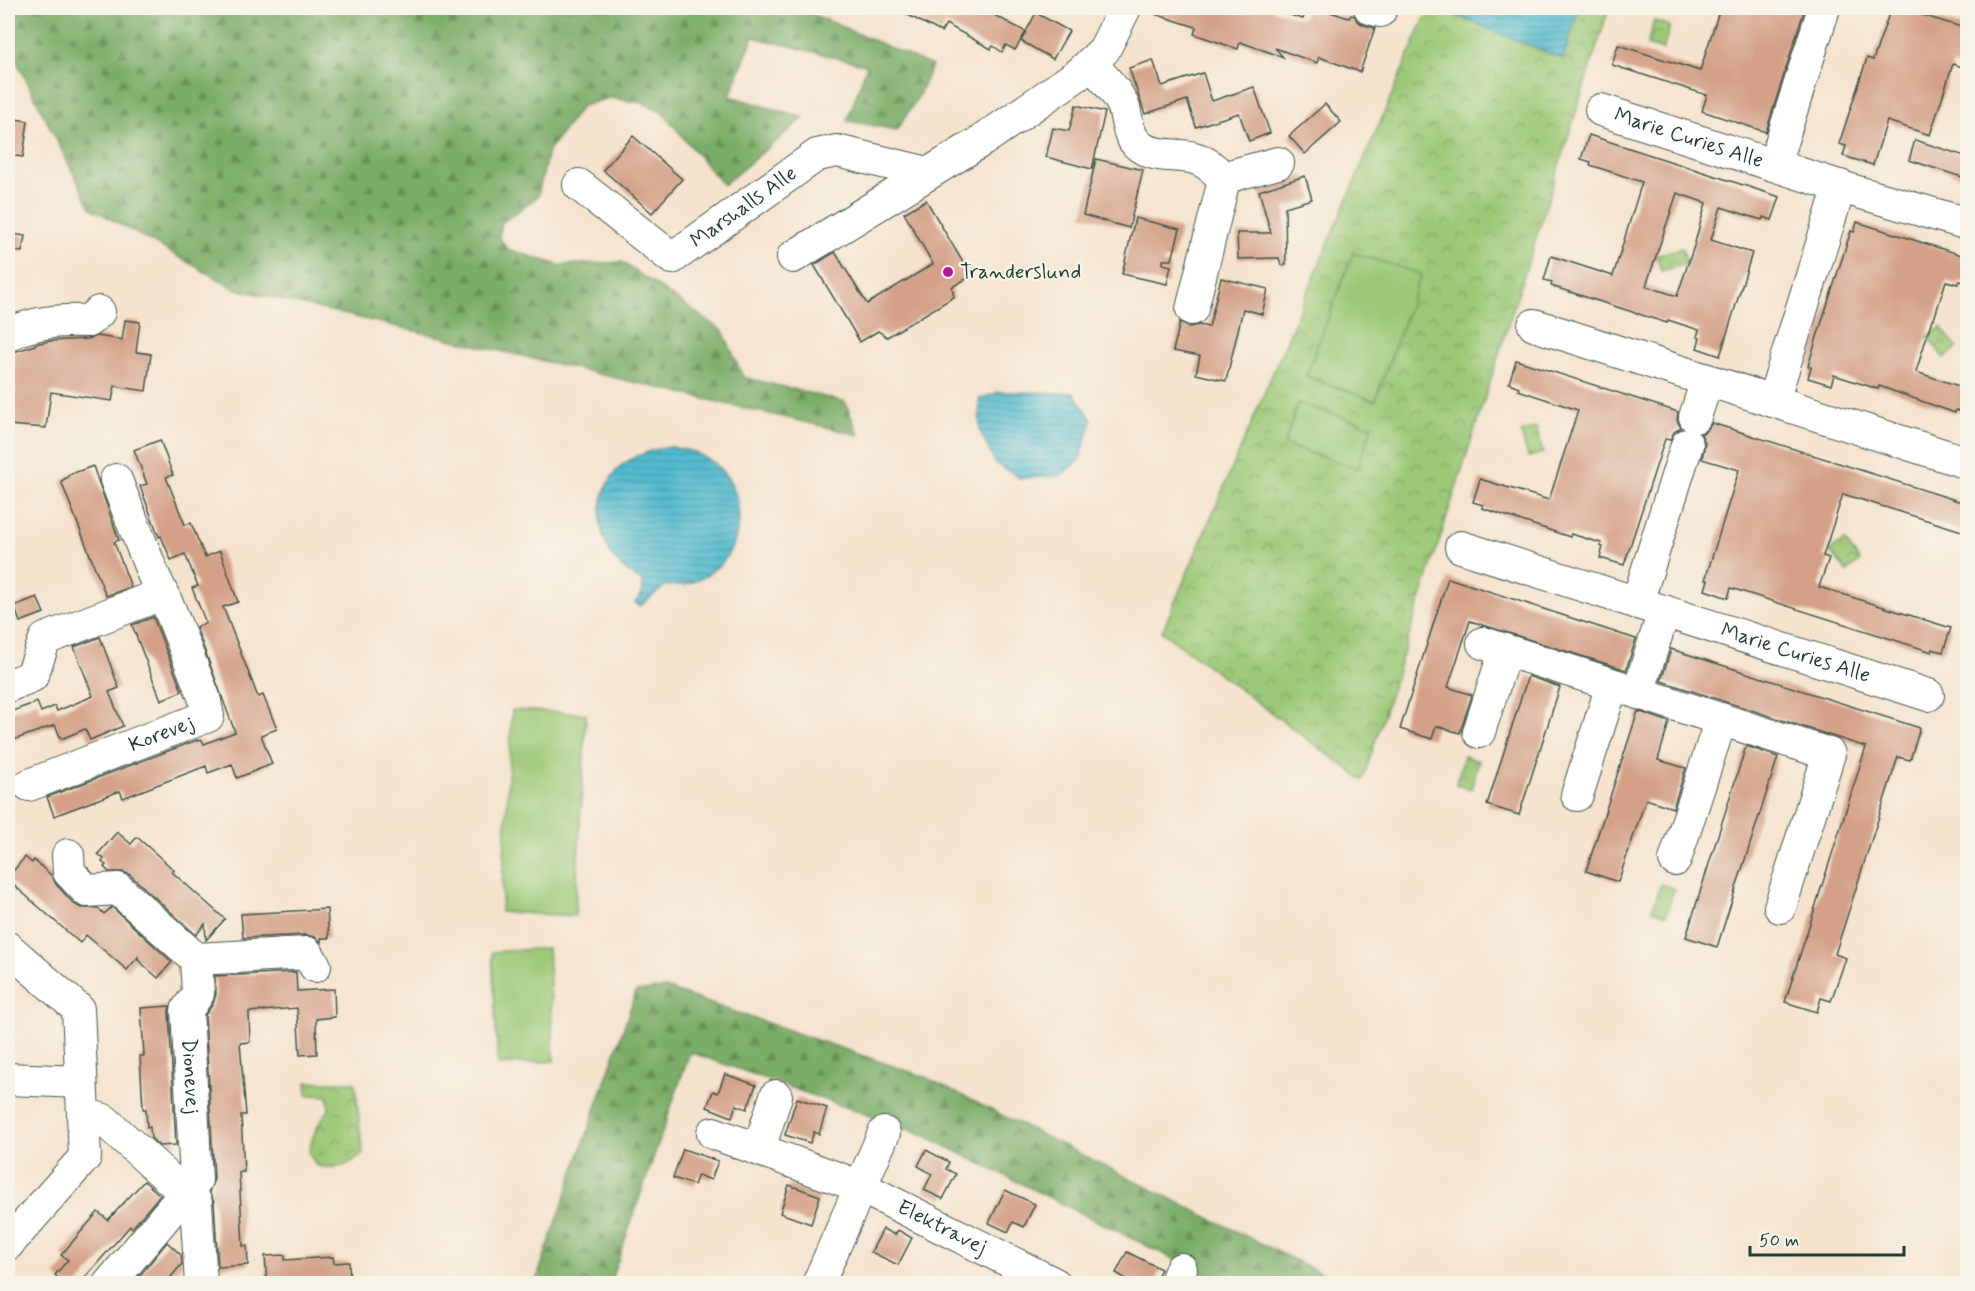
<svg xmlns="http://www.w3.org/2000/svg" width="1975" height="1291" viewBox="0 0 1975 1291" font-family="Mynerve,sans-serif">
	<defs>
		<pattern id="forest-firs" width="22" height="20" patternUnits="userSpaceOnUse" patternTransform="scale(1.5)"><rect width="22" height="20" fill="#7cad68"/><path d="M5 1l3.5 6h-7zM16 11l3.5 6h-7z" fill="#658e56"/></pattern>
		<pattern id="park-crowns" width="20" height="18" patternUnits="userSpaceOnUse" patternTransform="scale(1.5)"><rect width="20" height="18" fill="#9bc977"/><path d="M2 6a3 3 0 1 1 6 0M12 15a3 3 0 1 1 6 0" fill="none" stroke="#7ea462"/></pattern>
		<pattern id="water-rules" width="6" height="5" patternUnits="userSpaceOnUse" patternTransform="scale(1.5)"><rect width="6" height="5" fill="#52bbcf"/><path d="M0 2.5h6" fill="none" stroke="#4399a9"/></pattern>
	</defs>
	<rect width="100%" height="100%" fill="#f7f3e8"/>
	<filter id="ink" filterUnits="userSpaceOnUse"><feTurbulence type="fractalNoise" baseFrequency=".0167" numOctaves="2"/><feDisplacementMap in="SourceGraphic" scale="12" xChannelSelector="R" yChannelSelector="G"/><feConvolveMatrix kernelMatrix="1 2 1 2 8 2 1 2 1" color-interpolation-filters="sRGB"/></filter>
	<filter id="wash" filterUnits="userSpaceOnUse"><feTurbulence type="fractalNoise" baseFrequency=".008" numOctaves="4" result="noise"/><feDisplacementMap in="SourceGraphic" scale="24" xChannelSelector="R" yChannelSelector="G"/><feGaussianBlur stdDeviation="1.35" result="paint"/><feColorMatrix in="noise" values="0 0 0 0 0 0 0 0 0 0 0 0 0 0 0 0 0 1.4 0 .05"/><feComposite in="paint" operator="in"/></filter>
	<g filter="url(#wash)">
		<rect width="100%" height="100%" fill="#f5e3cd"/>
		<g fill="url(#forest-firs)" stroke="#4e754e" stroke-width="1.5">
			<polygon points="8,8 799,8 932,66 918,97 897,130 847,121 867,65 753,37 730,96 804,118 723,185 662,112 644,103 609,98 582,106 548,151 538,196 502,223 499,237 507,249 559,265 622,262 723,331 743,377 845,402 859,435 236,289 91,208 8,44"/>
			<polygon points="665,988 925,1077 1341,1283 1222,1283 921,1134 690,1052 610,1283 535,1284 636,992"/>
		</g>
		<g fill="url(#park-crowns)" stroke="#5d8356" stroke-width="1.5">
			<polygon points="1429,8 1609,8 1363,780 1162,632"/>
			<polygon points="1654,21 1670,26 1663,50 1647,45"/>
			<polygon points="1682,248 1687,264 1661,271 1656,255"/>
			<polygon points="1941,327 1957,348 1944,358 1928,337"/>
			<polygon points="1536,428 1543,453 1528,457 1521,433"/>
			<polygon points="1844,540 1860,561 1847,572 1830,551"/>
			<polygon points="1464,756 1479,761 1471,789 1456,784"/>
			<polygon points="1661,884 1674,889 1666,915 1652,910"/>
			<path d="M306 1082H355L363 1154C346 1168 338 1169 317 1166L309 1153C312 1135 318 1123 329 1110L328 1096 307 1095Z"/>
		</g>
		<g fill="#9bc977" stroke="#5d8356" stroke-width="1.5">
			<polygon points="1353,253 1421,274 1375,401 1306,376"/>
			<polygon points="1298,403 1372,426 1358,468 1284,445"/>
			<polygon points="512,710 586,714 575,916 501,912"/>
			<polygon points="548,948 554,1061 498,1065 492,952"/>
		</g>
		<g fill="url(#water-rules)" stroke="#387c82" stroke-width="1.5">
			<polygon points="1458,8 1579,8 1563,59 1455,15"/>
			<polygon points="999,392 1074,393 1092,420 1080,460 1059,476 1020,478 995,463 980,431 979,399"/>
			<path d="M671 447 695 452 716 464 730 481 738 501 739 523 734 544 723 562 706 576 686 585 665 586 640 606 635 603 642 593 643 582C637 578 630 574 624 569 592 543 592 484 628 461 642 452 655 449 671 447Z"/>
		</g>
		<g id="blocks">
			<g fill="#d4a188" fill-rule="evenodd">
				<polygon points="894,8 981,8 1026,32 1015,50 1006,45 1002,52 993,46 991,49 946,24 941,32"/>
				<polygon points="1146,8 1230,8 1244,12 1246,8 1268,8 1303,19 1307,8 1318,8 1349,18 1351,15 1355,16 1357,21 1364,25 1375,28 1360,72 1319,57 1317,63 1275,48 1283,57 1240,42 1238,49 1194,34 1196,27 1145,11"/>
				<polygon points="1720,8 1805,8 1766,132 1702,111 1707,95 1612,65 1618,45 1700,71"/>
				<polygon points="1891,8 1899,8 1968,29 1968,69 1953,64 1930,135 1887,121 1873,165 1843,156 1846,146 1839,144 1867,58 1873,60"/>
				<polygon points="1036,13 1069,31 1053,59 1021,41"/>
				<polygon points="1153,60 1162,86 1203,73 1212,101 1254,87 1270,133 1249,141 1239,113 1196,127 1187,100 1145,114 1129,68"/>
				<polygon points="1325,104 1341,122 1305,154 1289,136"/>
				<polygon points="1076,105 1105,112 1092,169 1046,157 1053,128 1069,131"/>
				<polygon points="8,118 28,121 23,157 8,155"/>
				<path d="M1589 135 1780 197 1772 220 1763 217 1762 220 1721 207 1711 240 1752 253 1720 356 1697 348 1700 338 1697 337 1699 330 1668 320 1667 323 1551 286 1552 282 1544 280 1551 256 1613 276 1642 182 1590 165 1591 162 1581 159ZM1677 193 1706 203 1694 246 1677 296 1646 286Z"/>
				<polygon points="633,136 682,179 652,213 603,170"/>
				<polygon points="1915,140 1968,157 1968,179 1909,160"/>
				<polygon points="1096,159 1143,170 1129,228 1083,215"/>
				<polygon points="1305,176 1312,199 1285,207 1286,265 1281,265 1279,258 1238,259 1237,233 1271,233 1259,191"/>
				<polygon points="926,200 971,276 952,287 954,297 887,337 878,331 860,342 814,265 835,252 867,304 933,264 904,213"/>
				<polygon points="1135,218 1180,229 1172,260 1163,260 1163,264 1171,266 1167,284 1122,274"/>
				<polygon points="1857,222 1968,257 1968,283 1959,281 1958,284 1946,281 1934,319 1932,319 1916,372 1968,389 1968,414 1956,410 1955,413 1879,386 1878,389 1834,375 1831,385 1808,378 1811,367 1808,366 1823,318 1851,231 1854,232"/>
				<polygon points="8,233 25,236 22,252 8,250"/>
				<polygon points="1221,278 1268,289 1262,314 1243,309 1226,381 1196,374 1200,356 1173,351 1180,322 1188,327 1199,325 1209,327"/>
				<polygon points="125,320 140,322 136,352 151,354 146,391 115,386 112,401 51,392 46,428 8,425 8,354 35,345 35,344 49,341 88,339 97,336 122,340"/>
				<polygon points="1516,360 1678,412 1677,420 1681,428 1674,432 1670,440 1665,439 1624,565 1600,558 1603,547 1600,546 1601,543 1571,534 1570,537 1549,530 1482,508 1483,505 1473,502 1480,479 1549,500 1578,410 1518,390 1519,387 1509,383"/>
				<polygon points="1712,423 1968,504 1968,533 1843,494 1823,556 1829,558 1819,587 1951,628 1943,652 1932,649 1932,652 1731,588 1728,598 1705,590 1708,580 1705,580 1739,470 1702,459 1705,442 1701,434 1707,430"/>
				<polygon points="160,440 173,475 166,477 185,525 191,523 205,557 220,551 238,602 223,607 258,697 263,695 277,729 261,735 272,764 237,778 232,764 208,773 206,766 123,798 120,791 54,816 47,797 197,740 197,741 202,740 204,744 235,732 196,627 206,623 192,588 198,586 185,554 171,560 161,536 159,537 140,486 147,484 134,450"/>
				<polygon points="93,466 119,540 114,542 131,587 106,596 61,481 68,477 68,475"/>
				<polygon points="1448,578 1636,639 1626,670 1470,621 1448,687 1472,695 1460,733 1436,726 1432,739 1400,729"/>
				<polygon points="37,597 44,613 20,622 14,606"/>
				<polygon points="153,617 182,691 161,700 132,625"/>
				<polygon points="100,637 119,688 109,692 123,726 90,740 85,729 61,739 55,725 8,742 8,723 14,721 10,712 37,702 41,712 55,706 57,711 93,696 74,647"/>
				<polygon points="1671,649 1920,728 1910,760 1898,757 1835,954 1846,958 1831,1001 1821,998 1817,1012 1785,1002 1866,747 1661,681"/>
				<polygon points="1528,676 1560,687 1519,815 1487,805"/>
				<polygon points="1638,711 1669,722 1658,760 1686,768 1673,808 1646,799 1618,882 1586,871"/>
				<polygon points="1746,746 1778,757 1717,947 1686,937"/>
				<polygon points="117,832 131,844 137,837 174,870 172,872 225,919 206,940 205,924 196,935 130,875 123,872 109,872 104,867 106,865 102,862 104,859 98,854"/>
				<polygon points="25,857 32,863 34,860 52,876 56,884 74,904 81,908 98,908 104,914 112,907 172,962 158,978 138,960 138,957 127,970 86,935 80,943 8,880 8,877"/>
				<polygon points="327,909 329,938 321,938 321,942 315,937 306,935 243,938 241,914"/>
				<polygon points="296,972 297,991 334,989 335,1017 316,1019 317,1054 300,1055 297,1008 249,1012 250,1042 240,1043 246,1115 241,1115 244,1172 239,1172 243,1246 247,1245 248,1265 218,1267 214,1202 209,1192 214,1179 205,1015 213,1004 216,994 215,976"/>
				<polygon points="170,1006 169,1011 176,1145 159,1146 151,1138 150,1127 147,1128 146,1109 143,1109 140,1056 144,1056 141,1008"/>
				<polygon points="725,1074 756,1085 747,1109 736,1105 732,1117 707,1107 713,1091 718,1093"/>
				<polygon points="797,1098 827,1108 819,1134 814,1132 810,1143 785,1135"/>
				<polygon points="683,1149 718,1161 711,1180 698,1175 694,1185 673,1178"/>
				<polygon points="926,1150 949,1162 946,1169 956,1174 943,1199 924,1190 932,1174 918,1166"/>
				<polygon points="144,1181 160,1195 132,1228 130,1226 79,1284 65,1284 55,1275 68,1260 61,1255 98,1212 108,1220"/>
				<polygon points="789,1185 820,1196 811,1224 780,1213"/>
				<polygon points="1005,1190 1035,1204 1024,1227 1013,1222 1008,1232 989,1223"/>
				<polygon points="883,1229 895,1235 898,1230 912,1238 898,1265 871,1252"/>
				<polygon points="167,1242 181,1255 182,1264 165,1284 133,1284"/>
				<polygon points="1127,1252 1161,1269 1153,1284 1135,1284 1116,1273"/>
				<polygon points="285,1255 285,1260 333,1257 334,1263 349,1262 350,1284 267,1284 265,1256"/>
			</g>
		</g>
	</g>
	<g filter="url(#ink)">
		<use href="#blocks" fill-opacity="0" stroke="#3f564b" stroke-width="1.5"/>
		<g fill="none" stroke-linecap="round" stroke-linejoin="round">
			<g stroke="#3f564b" stroke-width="34">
				<g id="minor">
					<polyline points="1370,8 1380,11 1381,8"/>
					<path d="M1091 63C1102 77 1118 91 1124 108 1128 123 1128 141 1144 149 1166 161 1189 149 1210 166 1217 171 1221 175 1223 184L1192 309"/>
					<path id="s1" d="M1601 110 1851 190 1968 224"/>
					<polyline points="1774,165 1824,8"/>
					<polyline points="1222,178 1278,163"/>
					<path id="s2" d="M579 185 672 258 817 155 837 151 928 173"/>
					<polyline points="793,257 983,140 1080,73 1104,50 1125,8"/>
					<polyline points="1534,325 1968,463"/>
					<path d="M8 335C31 322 62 320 88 321L99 312"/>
					<polyline points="1773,401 1840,186"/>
					<polyline points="1695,417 1707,380"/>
					<path id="s3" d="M1461 547 1928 695"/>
					<polyline points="1637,603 1687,445"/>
					<polyline points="1483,643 1829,754 1780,907"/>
					<polyline points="8,686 32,676 45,639 162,594"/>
					<polyline points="1638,693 1664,611"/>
					<polyline points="1479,732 1505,651"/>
					<path id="s4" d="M29 785 208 716 204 697 170 610 153 574 116 480"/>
					<polyline points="1577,795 1612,685"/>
					<path id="s5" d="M68 855 69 872 87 891 118 889 196 959 198 994 187 1010 196 1180 109 1284"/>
					<polyline points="1675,860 1721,719"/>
					<polyline points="8,948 78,1009 85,1157 8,1244"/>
					<polyline points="196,959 307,953 315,966"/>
					<polyline points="8,1079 80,1082"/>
					<polyline points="83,1114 104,1120 196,1203 201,1284"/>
					<path id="s6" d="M713 1133 859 1186 1055 1284"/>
					<polyline points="759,1149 776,1096"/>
					<polyline points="818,1284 884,1133"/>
					<polyline points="1175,1284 1181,1269"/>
				</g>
			</g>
			<use href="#minor" stroke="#fff" stroke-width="32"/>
		</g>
	</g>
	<circle fill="#b5179e" stroke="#f7f3e8" stroke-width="2" cx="948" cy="272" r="6"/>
	<g text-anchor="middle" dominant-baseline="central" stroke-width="4.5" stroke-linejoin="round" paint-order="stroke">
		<g font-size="21" fill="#1f3d34" stroke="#f7f3e8">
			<text stroke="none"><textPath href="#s1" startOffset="92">Marie Curies Alle</textPath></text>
			<text stroke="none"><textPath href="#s2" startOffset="206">Marshalls Alle</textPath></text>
			<text stroke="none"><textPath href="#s3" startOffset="351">Marie Curies Alle</textPath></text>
			<text stroke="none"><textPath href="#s4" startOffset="142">Korevej</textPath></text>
			<text stroke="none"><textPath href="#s5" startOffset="300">Dionevej</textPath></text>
			<text stroke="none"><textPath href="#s6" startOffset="248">Elektravej</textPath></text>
		</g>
		<g font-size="21" fill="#1f3d34" stroke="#f7f3e8" text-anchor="start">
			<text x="960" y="272">Tranderslund</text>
		</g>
	</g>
	<rect width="1975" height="1291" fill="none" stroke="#f7f3e8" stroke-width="30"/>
	<path d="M1750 1246v9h154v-9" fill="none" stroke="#1f3d34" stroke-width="3"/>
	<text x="1759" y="1246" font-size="18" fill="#1f3d34" stroke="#f7f3e8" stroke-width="4.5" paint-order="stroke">50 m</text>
</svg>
